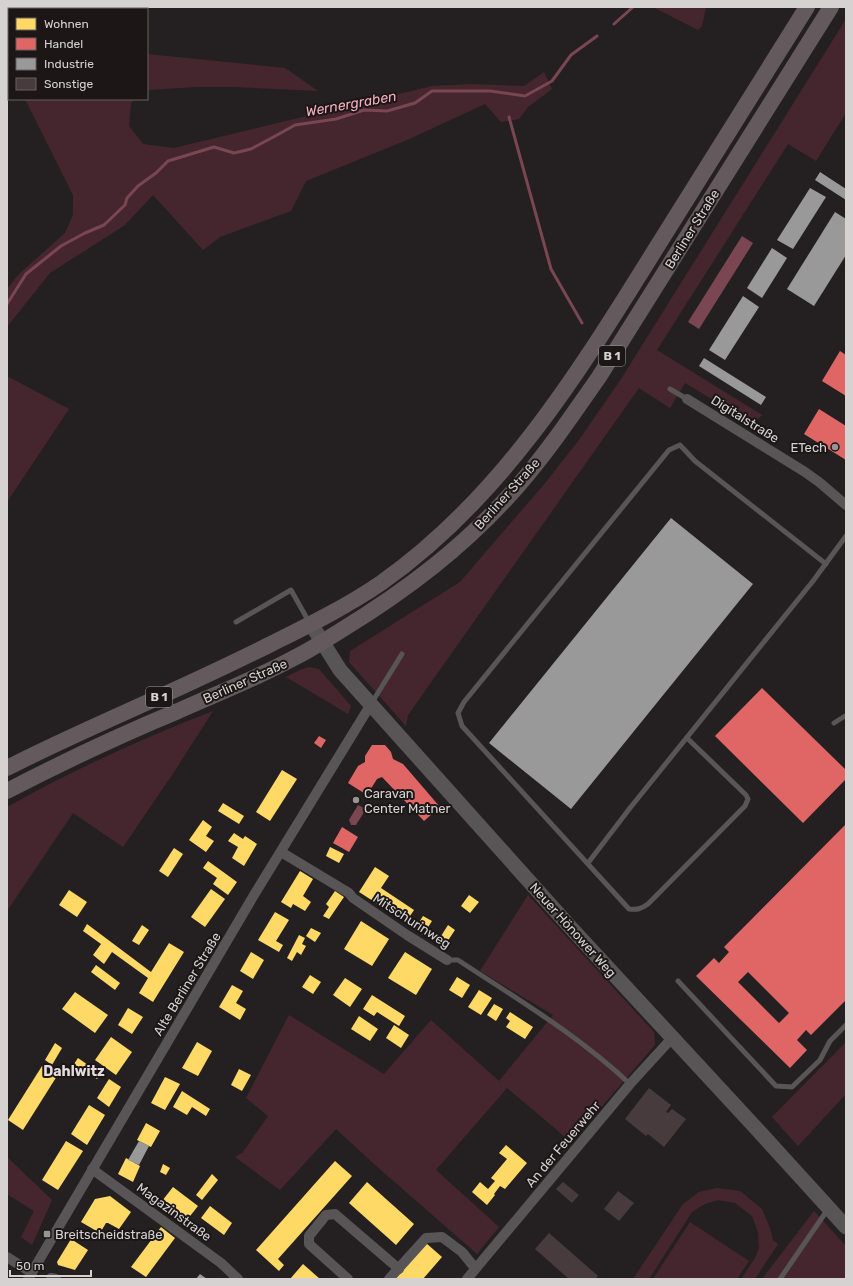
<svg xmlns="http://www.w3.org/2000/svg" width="853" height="1286" viewBox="0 0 853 1286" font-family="Rubik,sans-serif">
	<rect width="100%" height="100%" fill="#242021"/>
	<g fill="#46262e">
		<polygon points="653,7 706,7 702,26 698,30"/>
		<polygon points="846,19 846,113 816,161 788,144 657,350 762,415 753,424 685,383 670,408 639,388 408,715 406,726 349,662 350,651 460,582 546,482 579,440 621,379"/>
		<polygon points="7,36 9,36 9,68 7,65"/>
		<polygon points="147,54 285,68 318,91 235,87 196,87 147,90"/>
		<polygon points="544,72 552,89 528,107 519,119 501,122 485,104 407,140 306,181 291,211 220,237 203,250 153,195 125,225 50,273 7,327 7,289 18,275 65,233 73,215 73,195 25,99 136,99 131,103 129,126 143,144 174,148 432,86 471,84 524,86"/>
		<polygon points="7,376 69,409 7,502"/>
		<polygon points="309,667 319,669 351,706 348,714 286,677 302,669"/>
		<path d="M213 711 174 772 123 847 73 813 7 911V807C73 770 143 738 213 711Z"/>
		<polygon points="528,895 654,1032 655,1045 571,1142 507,1088 436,1170 499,1227 477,1254 374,1164 336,1129 280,1190 235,1157 243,1152 268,1116 246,1098 289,1015 384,1074 431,1020 499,1081 553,1015 480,971"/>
		<polygon points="846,1042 846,1094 798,1146 772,1117"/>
		<polygon points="7,1157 52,1200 32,1245 21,1237 34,1211 7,1194"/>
		<polygon points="717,1188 740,1191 762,1209 770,1228 773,1240 778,1244 755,1279 741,1279 755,1258 759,1248 758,1232 752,1216 735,1203 718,1200 705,1204 692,1212 649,1279 633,1279 683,1204 699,1192"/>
		<polygon points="814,1211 846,1246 846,1279 762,1279"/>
		<polygon points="690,1222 749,1261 737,1279 653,1279"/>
	</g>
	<g fill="#794652">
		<polygon points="742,236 753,243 699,329 688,322"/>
		<polygon points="358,805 366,809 356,825 351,825 349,820"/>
	</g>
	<g fill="#ffd966">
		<polygon points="282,770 297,779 270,821 256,812"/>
		<polygon points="223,803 244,816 239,824 218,811"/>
		<polygon points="203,820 212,827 206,836 214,841 206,852 189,840"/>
		<polygon points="234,833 243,839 245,836 257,844 244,866 232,858 238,847 228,841"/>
		<polygon points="330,847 344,854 339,863 326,856"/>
		<polygon points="174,848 183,854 168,877 159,871"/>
		<polygon points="208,861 237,882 228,895 213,884 217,878 203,868"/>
		<polygon points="375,867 389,876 381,888 414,910 406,922 359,892"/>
		<polygon points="300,871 313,879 303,896 311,902 305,911 293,904 291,908 281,902"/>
		<polygon points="211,889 225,899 205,927 191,917"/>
		<polygon points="69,890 87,902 77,917 59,905"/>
		<polygon points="335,891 344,897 329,919 323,916 329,907 326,904"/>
		<polygon points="469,895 479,902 470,913 461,906"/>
		<polygon points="275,912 289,920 276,941 283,945 279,952 258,940"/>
		<polygon points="423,916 432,921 423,935 415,929"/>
		<polygon points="361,921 389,939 372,966 344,949"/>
		<polygon points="87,924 151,972 169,943 184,952 153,1002 139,993 148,978 112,952 104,964 93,955 101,944 83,931"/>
		<polygon points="142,925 149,930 139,945 132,941"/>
		<polygon points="448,925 455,930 443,948 436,944"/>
		<polygon points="311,928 321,933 315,942 306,936"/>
		<polygon points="299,935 305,938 302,944 306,946 301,955 297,952 292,961 287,958"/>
		<polygon points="251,952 264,960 253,979 240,971"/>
		<polygon points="405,952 432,969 416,995 388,978"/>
		<polygon points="96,965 120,983 115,990 91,972"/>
		<polygon points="310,975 321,982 313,994 302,987"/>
		<polygon points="457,977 470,985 462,998 449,990"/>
		<polygon points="345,978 362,989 350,1007 333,995"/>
		<polygon points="232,985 243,991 236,1003 246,1009 240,1020 219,1007"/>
		<polygon points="479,990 492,998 481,1015 468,1007"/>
		<polygon points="75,992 108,1015 95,1033 62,1009"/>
		<polygon points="372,995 405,1016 399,1026 377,1012 374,1016 363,1009"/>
		<polygon points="494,1004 503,1009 496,1021 487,1015"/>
		<polygon points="128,1008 143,1017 132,1034 118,1025"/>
		<polygon points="510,1012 533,1027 525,1039 506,1027 510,1021 506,1018"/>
		<polygon points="359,1016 378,1029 370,1041 351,1029"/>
		<polygon points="394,1025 409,1035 401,1048 386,1038"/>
		<polygon points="111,1037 132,1052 116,1075 95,1060"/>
		<polygon points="197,1042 212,1051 198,1076 182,1068"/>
		<polygon points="55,1043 62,1048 52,1065 45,1060"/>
		<polygon points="78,1058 101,1074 97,1079 74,1064"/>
		<polygon points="42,1066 57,1076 23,1130 8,1120"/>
		<polygon points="239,1069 251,1075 242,1091 231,1085"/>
		<polygon points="165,1077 180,1084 165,1110 151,1103"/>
		<polygon points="109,1079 121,1087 109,1107 97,1098"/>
		<polygon points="182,1091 210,1109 206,1116 192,1107 187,1115 173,1107"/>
		<polygon points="89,1105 105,1115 87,1145 71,1134"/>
		<polygon points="146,1123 160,1131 151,1147 137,1140"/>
		<polygon points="66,1141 83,1151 58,1190 42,1180"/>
		<polygon points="506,1145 527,1163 505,1189 500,1186 494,1194 495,1195 487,1205 472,1192 480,1182 488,1189 495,1181 491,1178 507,1159 499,1153"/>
		<polygon points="126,1158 140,1166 133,1182 118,1174"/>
		<polygon points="335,1161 352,1176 278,1259 284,1265 279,1271 256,1250"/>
		<polygon points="163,1164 170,1168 166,1175 160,1172"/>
		<polygon points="212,1174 218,1180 202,1200 196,1195"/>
		<polygon points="367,1182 414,1224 396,1245 349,1203"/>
		<polygon points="173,1187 198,1206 187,1220 162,1201"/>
		<polygon points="110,1196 131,1212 119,1229 108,1223 106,1223 100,1233 81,1222 95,1199"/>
		<polygon points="210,1206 232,1223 224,1235 201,1218"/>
		<polygon points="161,1227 175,1238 146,1277 131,1267"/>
		<polygon points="71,1239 88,1250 75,1270 58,1265 57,1262"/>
		<polygon points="426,1243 442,1257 423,1279 395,1279"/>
		<polygon points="303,1264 320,1279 290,1279"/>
	</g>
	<g fill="#e06666" fill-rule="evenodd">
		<polygon points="840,351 846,355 846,396 822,381"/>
		<polygon points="819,409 846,426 846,460 804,434"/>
		<polygon points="762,688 846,770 846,779 803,823 715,736"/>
		<polygon points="319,736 326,740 321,748 314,743"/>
		<polygon points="372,745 385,745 391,752 393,759 403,764 440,807 424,821 382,777 377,779 367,795 348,783 358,766 365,762 365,756"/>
		<path d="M846 824V1000L811 1035 806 1030 797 1040 807 1050 790 1068 696 976 714 958 719 963 729 952 724 947ZM748 972 789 1013 779 1023 738 982Z"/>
		<polygon points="342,827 358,837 349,852 333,843"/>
	</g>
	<g fill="#999">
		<polygon points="820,172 846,189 846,200 815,180"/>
		<polygon points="810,188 826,197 793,249 777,240"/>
		<polygon points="835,212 846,219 846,255 814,306 787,289"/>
		<polygon points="772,248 787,258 762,298 747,288"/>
		<polygon points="743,296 759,307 725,360 709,350"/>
		<polygon points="704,358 766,397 761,405 699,366"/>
		<polygon points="671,518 753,584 571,809 489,743"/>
		<polygon points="139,1141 149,1146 139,1165 128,1160"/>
		<polygon points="200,1274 207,1279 196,1279"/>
	</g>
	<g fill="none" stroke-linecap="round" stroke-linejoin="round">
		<g stroke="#794652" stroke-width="3">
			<polyline points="614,24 633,7"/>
			<polyline points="509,117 551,269 582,323"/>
			<polyline points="7,304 26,274 61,246 85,233 104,225 125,205 127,198 138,186 156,173 168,161 214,147 234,153 251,149 279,134 295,125 336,119 364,110 387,111 415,103 432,91 490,91 525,96 552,81 571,55 597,36"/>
		</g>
	</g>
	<g fill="#473b3e">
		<polygon points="649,1088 671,1105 666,1112 668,1113 672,1109 686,1119 664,1147 648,1134 646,1136 625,1119"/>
		<polygon points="563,1182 579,1195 572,1203 556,1189"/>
		<polygon points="618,1191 634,1203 619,1221 604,1209"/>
		<polygon points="549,1233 598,1276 595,1279 569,1279 535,1249"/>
	</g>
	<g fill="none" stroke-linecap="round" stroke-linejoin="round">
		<g stroke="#585556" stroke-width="5">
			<polyline points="670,389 687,399"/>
			<polyline points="236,622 291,590 309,622"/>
			<polyline points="371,704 402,654"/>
			<polyline points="834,723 845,716 846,717"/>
			<path d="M687 738 746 795 748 799 745 806 648 904C641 909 637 910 629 909L462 726 458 713 464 702 669 450 680 445 695 461 826 564"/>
			<polyline points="588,863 630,808 813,581 846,536"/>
			<path d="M447 960H458C517 999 578 1035 630 1084"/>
			<polyline points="678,981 776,1086 792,1087 820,1060 830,1041 846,1025"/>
			<polyline points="780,1279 828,1209"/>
		</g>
		<g stroke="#585556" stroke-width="10">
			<polyline points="687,399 805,472 819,482 846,505"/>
			<polyline points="281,852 349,893 353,898 407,935 447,960"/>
			<polyline points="92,1169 221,1263 238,1279"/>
			<polyline points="7,1257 32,1273"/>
			<polyline points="51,1278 56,1279"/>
			<polyline points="28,1279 254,895 371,704"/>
			<polyline points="348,1279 309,1244 309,1236 326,1215 335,1214 399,1269"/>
			<polyline points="389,1279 426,1238 442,1237 462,1252 475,1268"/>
			<polyline points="467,1279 630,1084 672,1038"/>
		</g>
		<polyline stroke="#585556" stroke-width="15" points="311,624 340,670 571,928 755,1127 846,1227"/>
		<g stroke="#64595c" stroke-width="16">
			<path d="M7 768C46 748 86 730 126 712 175 690 223 668 271 644 309 625 346 607 381 583 502 498 579 372 655 250 706 169 757 88 807 7"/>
			<path d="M7 791C63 762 120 735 178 711 216 694 255 679 292 659 309 651 324 641 340 631 407 590 465 546 517 487 547 453 573 414 599 377L831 7"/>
		</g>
	</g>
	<g fill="#989494" stroke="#1c1617" stroke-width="1.5">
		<circle cx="835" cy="447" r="4"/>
		<circle cx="356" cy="800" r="4"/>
		<rect x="43" y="1230" width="8" height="8" rx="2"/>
	</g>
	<g text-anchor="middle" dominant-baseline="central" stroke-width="4" stroke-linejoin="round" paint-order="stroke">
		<g fill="#1c1617" stroke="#9e9a9a" stroke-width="1">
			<rect x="599" y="346" width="26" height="20" rx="3"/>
			<rect x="146" y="687" width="26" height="20" rx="3"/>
		</g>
		<g font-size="12" font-weight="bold" fill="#d6d2d2">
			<text x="612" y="356">B 1</text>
			<text x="159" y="697">B 1</text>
		</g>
		<g font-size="13" fill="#d6d2d2" stroke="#1c1617">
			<text transform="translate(692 229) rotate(-58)">Berliner Straße</text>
			<text transform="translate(745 419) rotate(32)">Digitalstraße</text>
			<text transform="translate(507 494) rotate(-48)">Berliner Straße</text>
			<text transform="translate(245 681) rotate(-24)">Berliner Straße</text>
			<text transform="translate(412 921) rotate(33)">Mitschurinweg</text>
			<text transform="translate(573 930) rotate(48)">Neuer Hönower Weg</text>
			<text transform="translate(187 984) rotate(-59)">Alte Berliner Straße</text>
			<text transform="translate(563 1144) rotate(-50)">An der Feuerwehr</text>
			<text transform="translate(174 1212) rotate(36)">Magazinstraße</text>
		</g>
		<g font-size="13" fill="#d6d2d2" stroke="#1c1617" text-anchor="start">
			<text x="827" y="447" text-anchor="end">ETech</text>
			<text x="364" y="793">Caravan<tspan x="364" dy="15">Center Matner</tspan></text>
			<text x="55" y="1234">Breitscheidstraße</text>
		</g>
		<g font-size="14" font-style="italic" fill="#f5aebd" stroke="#1c1617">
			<text transform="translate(351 104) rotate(-10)">Wernergraben</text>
		</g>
		<g font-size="14" font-weight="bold" fill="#e5dcdd" stroke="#1c1617">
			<text x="74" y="1071">Dahlwitz</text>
		</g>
	</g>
	<rect width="853" height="1286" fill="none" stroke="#d6d2d2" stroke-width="16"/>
	<rect x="8" y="8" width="140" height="92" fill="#1c1617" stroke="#666162"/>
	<rect x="16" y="18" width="20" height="12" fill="#ffd966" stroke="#666162"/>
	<text x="44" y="28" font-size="12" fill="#d6d2d2">Wohnen</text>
	<rect x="16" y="38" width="20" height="12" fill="#e06666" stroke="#666162"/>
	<text x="44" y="48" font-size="12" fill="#d6d2d2">Handel</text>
	<rect x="16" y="58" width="20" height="12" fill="#999999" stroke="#666162"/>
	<text x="44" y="68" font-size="12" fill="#d6d2d2">Industrie</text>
	<rect x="16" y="78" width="20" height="12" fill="#473b3e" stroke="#666162"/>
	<text x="44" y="88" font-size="12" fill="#d6d2d2">Sonstige</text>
	<path d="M10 1270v6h81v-6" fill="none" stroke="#d6d2d2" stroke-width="2"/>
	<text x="16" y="1270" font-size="12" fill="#d6d2d2" stroke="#1c1617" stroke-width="3" paint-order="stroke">50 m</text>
</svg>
